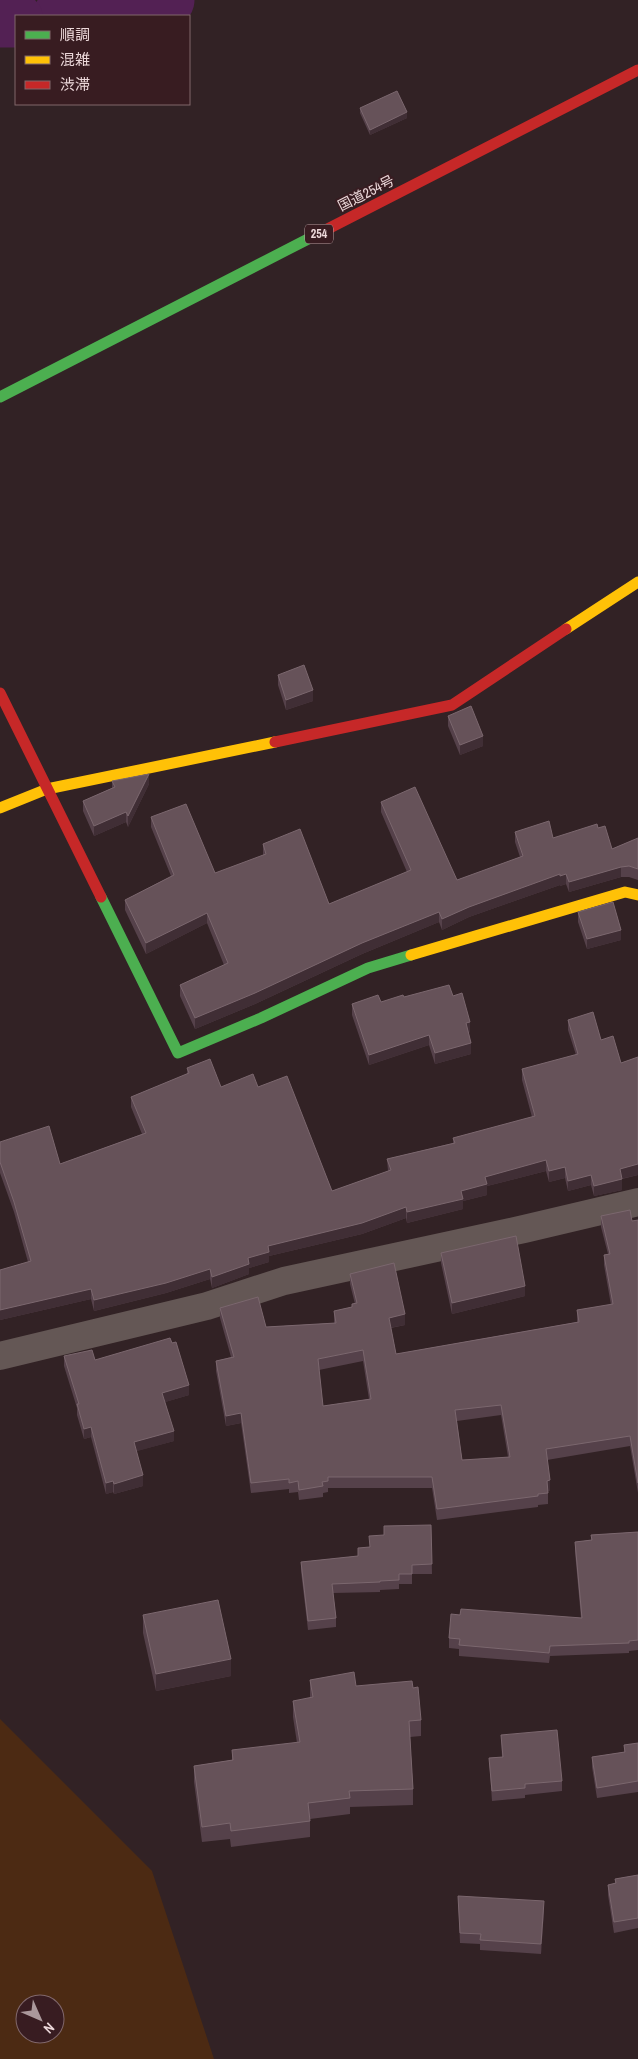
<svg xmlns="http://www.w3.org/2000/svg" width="638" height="2059" viewBox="0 0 638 2059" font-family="'Archivo Narrow','Noto Sans JP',sans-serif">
	<rect width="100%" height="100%" fill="#322225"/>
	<path fill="#4c2a13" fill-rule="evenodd" d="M0 1719 152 1871 214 2059H0ZM25 2004H55V2034H25Z"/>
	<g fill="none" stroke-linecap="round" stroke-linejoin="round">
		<g stroke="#532154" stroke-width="55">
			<polyline points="60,16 167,0"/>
			<polyline points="0,20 16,20"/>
		</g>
		<polyline stroke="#645755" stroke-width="28" points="0,1356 207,1306 284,1281 524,1229 638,1202"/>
		<g stroke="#4caf50" stroke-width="11">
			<polyline points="0,397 312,237"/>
			<polyline points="101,897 178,1053 261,1018 368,968 411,955"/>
		</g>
		<g stroke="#ffc107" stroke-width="11">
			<polyline points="566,629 638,582"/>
			<polyline points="0,808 47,789 275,742"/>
			<polyline points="411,955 625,892 638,895"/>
		</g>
		<g stroke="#c62828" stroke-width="11">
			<polyline points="312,237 638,70"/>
			<polyline points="0,693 101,897"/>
			<polyline points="275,742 452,705 566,629"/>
		</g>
	</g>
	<g fill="#55414a" fill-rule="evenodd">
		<polygon points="360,108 407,118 370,135 360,113"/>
		<polygon points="278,675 313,701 286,710 278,685"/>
		<polygon points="448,716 483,746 460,755 448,726"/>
		<polygon points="112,781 149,784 128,827 126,822 94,836 83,811 83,801 112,788"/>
		<polygon points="381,802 457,880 520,857 515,842 515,832 553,838 598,828 612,849 638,838 638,880 629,877 621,877 569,892 566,884 560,886 560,885 469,917 442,930 439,922 362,954 255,1004 195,1029 180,996 180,985 224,965 207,923 146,954 125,910 125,900 171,876 151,827 151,817 215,873 263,856 263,844 329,904 407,872 381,812"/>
		<polygon points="578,912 621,940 587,949 578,922"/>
		<polygon points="453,996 470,1032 468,1033 471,1054 435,1064 429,1045 369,1065 352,1015 352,1004 381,1002 404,997"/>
		<polygon points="568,1020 601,1040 621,1063 638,1057 638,1175 622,1179 622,1190 594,1196 591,1185 568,1191 565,1178 549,1182 546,1171 487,1186 487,1195 463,1201 463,1209 407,1223 406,1218 362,1234 269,1256 269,1262 249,1268 249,1274 212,1288 210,1279 166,1293 94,1311 91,1299 0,1320 0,1270 28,1262 14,1212 0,1173 0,1142 60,1164 142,1134 131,1107 131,1097 187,1074 187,1068 221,1087 258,1087 332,1191 388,1171 387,1159 453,1143 453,1138 532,1117 522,1080 522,1069 576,1055 568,1030"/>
		<path d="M601 1216 632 1221 638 1220V1493L630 1446 547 1460 550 1491H548V1504L538 1505V1507L437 1520 432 1488H328V1492L323 1493V1497L299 1500 298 1492 289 1493V1489L251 1493 241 1423 226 1426 216 1371V1361L231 1357 220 1318V1308L266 1327 334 1323V1311L352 1307 355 1304 350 1284V1274L405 1325 391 1328 396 1354 577 1322V1310L611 1305 604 1265V1255L608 1254 601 1227ZM363 1361 369 1399 323 1406 319 1370ZM501 1415 508 1457 462 1460 457 1421Z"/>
		<polygon points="441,1253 525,1296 452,1314 441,1263"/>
		<polygon points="64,1356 95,1360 189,1395 165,1402 174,1441 136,1451 143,1486 114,1494 113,1492 106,1494 91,1437 84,1439 77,1415 77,1408 64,1366"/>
		<polygon points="431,1525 432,1574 412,1574 412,1584 399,1584 399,1589 380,1590 380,1592 333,1593 336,1618 336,1627 308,1630 301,1571 301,1562 358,1556 384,1535"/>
		<polygon points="638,1532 638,1650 629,1651 629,1653 550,1656 549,1663 459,1656 459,1649 449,1648 449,1638 460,1615 581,1618 575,1552 575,1542 591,1540 591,1535"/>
		<polygon points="143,1615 231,1676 156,1691 143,1633"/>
		<polygon points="310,1680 356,1686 413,1688 421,1720 421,1736 410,1737 413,1789 413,1805 350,1807 350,1814 310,1819 310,1837 231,1847 230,1839 202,1842 194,1782 194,1766 232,1760 232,1750 297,1743 293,1717 293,1701 310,1698"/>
		<polygon points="501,1735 562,1781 562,1791 525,1795 525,1798 492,1801 489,1758 502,1757"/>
		<polygon points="638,1743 638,1792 597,1798 592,1767 592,1757 624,1752 624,1745"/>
		<polygon points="638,1875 638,1928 614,1933 608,1895 608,1885 615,1884 615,1879"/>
		<polygon points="458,1896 544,1911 541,1954 480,1950 480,1944 460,1943"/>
	</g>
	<g fill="#402e35">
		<polygon points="407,112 407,118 370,135 370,130"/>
		<polygon points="313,690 313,701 286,710 286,700"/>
		<polygon points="483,736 483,746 460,755 460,745"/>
		<polygon points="149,774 149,784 128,827 128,816"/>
		<polygon points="126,812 126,822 94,836 94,826"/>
		<polygon points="621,867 621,877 569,892 569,882"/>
		<polygon points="560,874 560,885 469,917 442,930 442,919 469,907"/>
		<polygon points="566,874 566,884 560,886 560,876"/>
		<polygon points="439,912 439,922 362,954 255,1004 195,1029 195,1018 362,943"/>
		<polygon points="207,913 207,923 146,954 146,943"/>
		<polygon points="621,930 621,940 587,949 587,939"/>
		<polygon points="470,1022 470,1032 466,1034 466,1023"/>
		<polygon points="429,1035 429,1045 369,1065 369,1055"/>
		<polygon points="471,1043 471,1054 435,1064 435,1053"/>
		<polygon points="546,1160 546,1171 487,1186 487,1195 463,1201 463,1209 407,1223 407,1212 461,1191 485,1177"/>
		<polygon points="638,1164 638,1175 620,1179 620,1169"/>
		<polygon points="565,1167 565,1178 549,1182 549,1171"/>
		<polygon points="591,1175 591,1185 568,1191 568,1181"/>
		<polygon points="622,1179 622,1190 594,1196 594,1186"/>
		<polygon points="406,1207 406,1218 362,1234 269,1256 269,1262 249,1268 249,1274 212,1288 212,1277 248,1258 268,1246"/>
		<polygon points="210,1269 210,1279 166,1293 94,1311 94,1300"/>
		<polygon points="525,1286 525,1296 452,1314 452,1303"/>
		<polygon points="91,1289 91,1299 0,1320 0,1310"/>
		<polygon points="405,1314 405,1325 389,1328 389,1318"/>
		<polygon points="189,1385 189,1395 162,1403 162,1393"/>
		<polygon points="241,1413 241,1423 226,1426 226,1416"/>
		<polygon points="91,1427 91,1437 84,1439 84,1429"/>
		<polygon points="174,1431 174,1441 134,1452 134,1442"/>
		<polygon points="143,1475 143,1486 114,1494 114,1484"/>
		<polygon points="550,1480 550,1491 547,1491 547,1481"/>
		<polygon points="113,1481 113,1492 106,1494 106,1483"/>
		<polygon points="231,1659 231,1676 156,1691 156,1674"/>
		<polygon points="544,1901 544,1911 541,1954 541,1944"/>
	</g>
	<g fill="#665259" stroke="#7b676e" fill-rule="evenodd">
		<polygon points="397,91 407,112 370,130 360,108"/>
		<polygon points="304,665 313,690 286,700 278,675"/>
		<polygon points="471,706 483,736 460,745 448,716"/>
		<polygon points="149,774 128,816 126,812 94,826 83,801 115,787 112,781"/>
		<polygon points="415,787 457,880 523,856 515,832 549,821 553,838 597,824 598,828 605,826 612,849 638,838 638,869 629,866 621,867 569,882 566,874 560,876 560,874 469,907 442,919 439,912 362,943 255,993 195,1018 180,985 228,963 207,913 146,943 125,900 174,875 151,817 186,804 215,873 266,854 263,844 300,829 329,904 411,870 381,802"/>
		<polygon points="613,902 621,930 587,939 578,912"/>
		<polygon points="449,985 453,996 462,993 470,1022 466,1023 471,1043 435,1053 429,1035 369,1055 352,1004 378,995 381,1002 403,995 404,997"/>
		<polygon points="593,1012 601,1040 613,1036 621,1063 638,1057 638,1164 620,1169 622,1179 594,1186 591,1175 568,1181 565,1167 549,1171 546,1160 485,1177 487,1184 461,1191 463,1199 407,1212 406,1207 362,1223 268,1246 269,1252 248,1258 249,1264 212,1277 210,1269 166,1283 94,1300 91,1289 0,1310 0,1270 31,1261 14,1202 0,1162 0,1142 49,1126 60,1164 146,1133 131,1097 189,1073 187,1068 210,1059 221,1087 253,1074 258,1087 287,1076 332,1191 391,1170 387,1159 455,1143 453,1138 535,1116 522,1069 578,1054 568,1020"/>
		<path d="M630 1210 632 1221 638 1220V1483L630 1436 546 1449 550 1480 547 1481 548 1493 538 1494V1496L437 1509 432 1477H328V1481L322 1482 323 1486 299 1490 298 1481 289 1483V1479L251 1483 241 1413 226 1416 216 1361 234 1357 220 1308 258 1297 266 1327 336 1323 334 1311 352 1307V1304L357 1303 350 1274 394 1263 405 1314 389 1318 396 1354 579 1322 577 1310 613 1304 604 1255 610 1254 601 1216ZM363 1350 371 1399 323 1406 318 1359ZM501 1405 510 1457 462 1460 455 1410Z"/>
		<polygon points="516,1236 525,1286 452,1303 441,1253"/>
		<polygon points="170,1338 172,1343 176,1342 189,1385 162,1393 174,1431 134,1442 143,1475 114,1484 113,1481 106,1483 91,1427 84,1429 77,1404 79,1404 64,1356 92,1350 95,1360"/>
		<polygon points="431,1525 432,1564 412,1565 412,1574 399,1574 399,1580 380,1581 380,1582 332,1584 336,1618 308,1621 301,1562 358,1556 358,1548 370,1547 369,1536 384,1535 384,1526"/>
		<polygon points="638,1532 638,1640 629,1641 629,1643 550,1646 549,1653 459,1645 460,1639 449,1638 451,1614 460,1615 461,1609 582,1618 575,1542 592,1540 591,1535"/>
		<polygon points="218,1600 231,1659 156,1674 143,1615"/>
		<polygon points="354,1672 356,1686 412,1681 413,1688 418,1687 421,1720 409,1721 413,1789 349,1791 350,1798 308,1803 310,1821 231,1831 230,1823 202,1827 194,1766 233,1760 232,1750 300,1742 293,1701 313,1697 310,1680"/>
		<polygon points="557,1730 562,1781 525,1784 525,1788 492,1791 489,1758 503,1757 501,1735"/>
		<polygon points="638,1743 638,1781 597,1788 592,1757 625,1752 624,1745"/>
		<polygon points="638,1875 638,1918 614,1922 608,1885 616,1883 615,1879"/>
		<polygon points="458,1896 544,1901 541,1944 480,1940 481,1934 460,1933"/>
	</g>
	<g text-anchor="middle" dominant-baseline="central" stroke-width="4" stroke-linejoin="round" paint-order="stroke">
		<rect fill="#381c21" stroke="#b6a0a2" stroke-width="1" x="305" y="224.5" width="28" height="19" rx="4"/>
		<g font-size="12" font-weight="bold" fill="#ecd8da">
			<text x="319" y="234">254</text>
		</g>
		<g font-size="14" fill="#ecd8da" stroke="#381c21">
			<text transform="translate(366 193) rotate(-27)">国道254号</text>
		</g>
	</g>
	<rect x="15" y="15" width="175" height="90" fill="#381c21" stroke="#80676b"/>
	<rect x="25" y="31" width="25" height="8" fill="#4caf50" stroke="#80676b"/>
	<text x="60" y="40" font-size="15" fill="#ecd8da">順調</text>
	<rect x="25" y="56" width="25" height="8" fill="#ffc107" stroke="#80676b"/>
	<text x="60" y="65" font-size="15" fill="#ecd8da">混雑</text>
	<rect x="25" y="81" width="25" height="8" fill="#c62828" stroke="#80676b"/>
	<text x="60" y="90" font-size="15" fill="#ecd8da">渋滞</text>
	<g transform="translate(40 2019) rotate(135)"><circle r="24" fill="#381c21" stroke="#80676b"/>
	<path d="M0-4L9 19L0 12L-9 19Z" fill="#ab989b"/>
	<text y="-8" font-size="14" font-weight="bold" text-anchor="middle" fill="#ecd8da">N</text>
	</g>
</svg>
